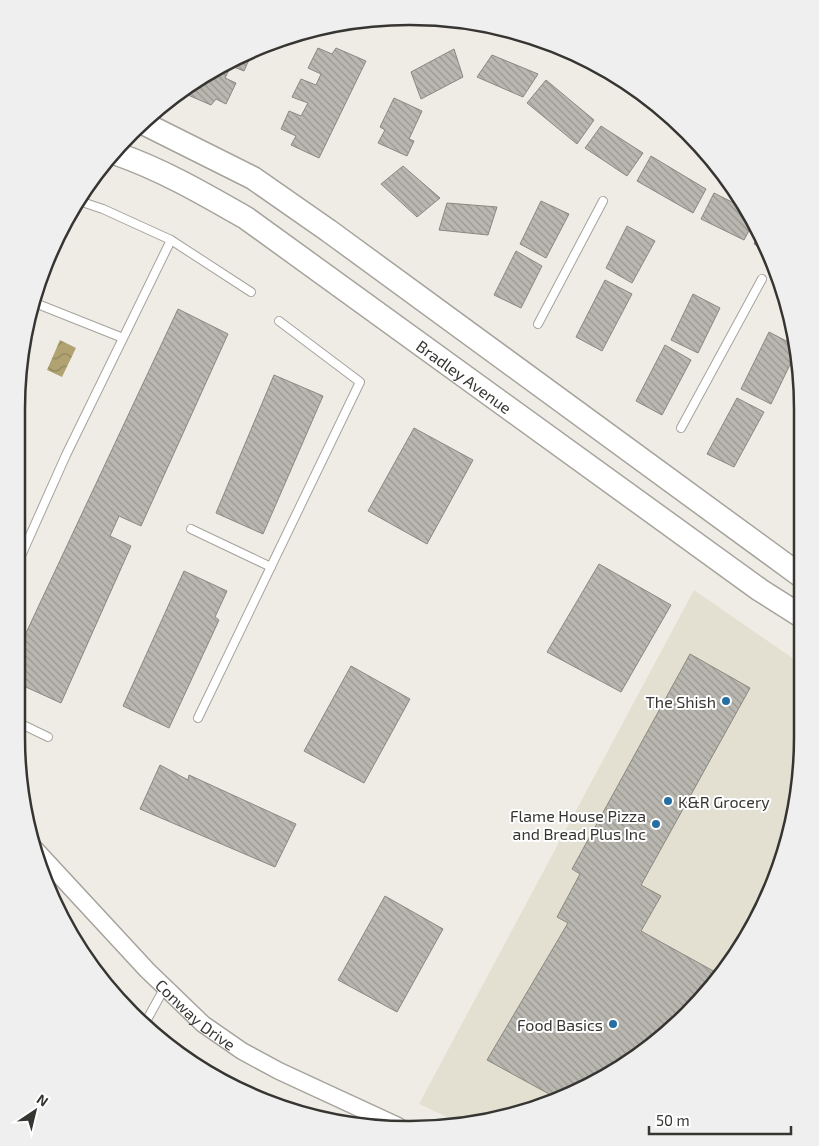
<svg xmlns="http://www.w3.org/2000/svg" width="819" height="1146" viewBox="0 0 819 1146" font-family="'Exo 2',sans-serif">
	<defs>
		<pattern id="water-waves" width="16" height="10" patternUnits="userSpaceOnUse" patternTransform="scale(1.25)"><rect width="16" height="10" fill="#b1a371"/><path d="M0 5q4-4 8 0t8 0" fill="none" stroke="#91865d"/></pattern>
		<pattern id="building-back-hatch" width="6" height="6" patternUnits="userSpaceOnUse" patternTransform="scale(1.25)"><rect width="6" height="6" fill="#b9b7b0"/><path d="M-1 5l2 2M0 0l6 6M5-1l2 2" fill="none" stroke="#979690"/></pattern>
	</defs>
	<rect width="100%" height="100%" fill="#eeece4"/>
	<polygon fill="#e4e0d1" points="694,590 801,664 802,762 789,838 762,910 721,976 669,1032 560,1100 464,1125 419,1104"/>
	<polygon fill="url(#water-waves)" points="60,340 76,348 62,377 47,370"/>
	<g fill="url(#building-back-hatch)" stroke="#8a8881">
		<polygon points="318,48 332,54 336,48 366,61 319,158 291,145 296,136 281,129 289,111 301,116 308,103 292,97 301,79 316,85 321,74 308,68"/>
		<polygon points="454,49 463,77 421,99 411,72"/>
		<polygon points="251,52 252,53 244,71 231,66 225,78 236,83 226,104 216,99 211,105 181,92 213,69"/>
		<polygon points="492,55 538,74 523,97 477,77"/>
		<polygon points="546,80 594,120 577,144 527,103"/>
		<polygon points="394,98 422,111 409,139 414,141 407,156 378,143 385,130 380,127"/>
		<polygon points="601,126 643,153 627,176 585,148"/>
		<polygon points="651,156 706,189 693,213 637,181"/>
		<polygon points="403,166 440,198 417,217 381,184"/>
		<polygon points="714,193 740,206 752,225 744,240 701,219"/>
		<polygon points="541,201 569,214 546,258 520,244"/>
		<polygon points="447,203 497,207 488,235 439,230"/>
		<polygon points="627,226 655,241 632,283 606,268"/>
		<polygon points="758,235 768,252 754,244"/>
		<polygon points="516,251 542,266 521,308 494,295"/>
		<polygon points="605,280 632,294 602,351 576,337"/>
		<polygon points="693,294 720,308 698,353 671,340"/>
		<polygon points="178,309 228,334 141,526 119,516 110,536 131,546 61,703 17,683 18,650"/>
		<polygon points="769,332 796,346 797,350 771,404 741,389"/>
		<polygon points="665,345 691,360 662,415 636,401"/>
		<polygon points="274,375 323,396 263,534 216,513"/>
		<polygon points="737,398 764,412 734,467 707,454"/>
		<polygon points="414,428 473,460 427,544 368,511"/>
		<polygon points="599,564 671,605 621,692 547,652"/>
		<polygon points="184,571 227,591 215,617 219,620 169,728 123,706"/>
		<polygon points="690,654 750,688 641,885 661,896 641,931 717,973 706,993 669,1032 560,1100 487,1060 568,923 557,917 580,874 572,869"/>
		<polygon points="351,666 410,699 364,783 304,751"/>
		<polygon points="160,765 188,780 189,775 296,824 275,867 140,809"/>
		<polygon points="385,896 443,929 397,1012 338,980"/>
	</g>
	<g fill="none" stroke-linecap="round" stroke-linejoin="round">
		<g stroke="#a5a39c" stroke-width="10">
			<g id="lane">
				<polyline points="171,240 251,292"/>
				<polyline points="35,303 123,338"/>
				<polyline points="538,324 603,201"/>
				<polyline points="681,428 762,279"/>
				<polyline points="191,529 271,567"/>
				<polyline points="20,558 66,455 171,240 103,209 79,201"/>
				<polyline points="198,718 360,382 279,321"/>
				<polyline points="17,722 48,737"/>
				<polyline points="144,1025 165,987"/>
			</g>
		</g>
		<g stroke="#a5a39c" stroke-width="19">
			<g id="street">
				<path id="s1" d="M35 849 147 970 203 1024 242 1051 279 1071 398 1126"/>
			</g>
		</g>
		<g stroke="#a5a39c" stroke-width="25">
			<g id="secondary">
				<polyline points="143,123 253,178 329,231 801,576"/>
				<path id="s2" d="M117 154C163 170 204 194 246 218L760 590 801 616"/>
			</g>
		</g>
		<use href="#lane" stroke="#fff" stroke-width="8"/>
		<use href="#street" stroke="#fff" stroke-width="16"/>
		<use href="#secondary" stroke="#fff" stroke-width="22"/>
	</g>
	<g fill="#256fa2" stroke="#fff" stroke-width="2">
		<circle cx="726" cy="701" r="5"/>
		<circle cx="668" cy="801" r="5"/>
		<circle cx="656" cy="824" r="5"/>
		<circle cx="613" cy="1024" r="5"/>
	</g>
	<g text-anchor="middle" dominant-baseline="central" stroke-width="4" stroke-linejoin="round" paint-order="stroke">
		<g font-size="16" fill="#363532" stroke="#fff">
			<text stroke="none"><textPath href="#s2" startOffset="414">Bradley Avenue</textPath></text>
			<text stroke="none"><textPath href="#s1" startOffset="231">Conway Drive</textPath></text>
		</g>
		<g font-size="16" fill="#363532" stroke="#fff" text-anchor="end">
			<text x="716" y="701">The Shish</text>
			<text x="678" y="801" text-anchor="start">K&amp;R Grocery</text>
			<text x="646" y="815">Flame House Pizza<tspan x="646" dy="18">and Bread Plus Inc</tspan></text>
			<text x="603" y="1024">Food Basics</text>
		</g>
	</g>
	<path d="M0 0H819V1146H0ZM409 25H410A384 384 0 0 1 794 409V737A384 384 0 0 1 410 1121H409A384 384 0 0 1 25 737V409A384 384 0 0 1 409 25Z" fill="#efefef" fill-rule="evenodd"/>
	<path fill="none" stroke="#363532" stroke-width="2.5" d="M409 25H410A384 384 0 0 1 794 409V737A384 384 0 0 1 410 1121H409A384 384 0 0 1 25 737V409A384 384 0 0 1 409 25Z"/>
	<g transform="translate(35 1111) rotate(35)" stroke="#ffffff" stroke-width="4" paint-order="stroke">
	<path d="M0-4L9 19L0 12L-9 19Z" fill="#363532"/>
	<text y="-8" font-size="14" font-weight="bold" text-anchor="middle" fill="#363532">N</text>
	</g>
	<path d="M649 1126v8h142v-8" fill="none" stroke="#363532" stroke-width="2.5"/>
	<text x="656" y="1126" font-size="15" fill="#363532" stroke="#ffffff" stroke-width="4" paint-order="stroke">50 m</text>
</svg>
